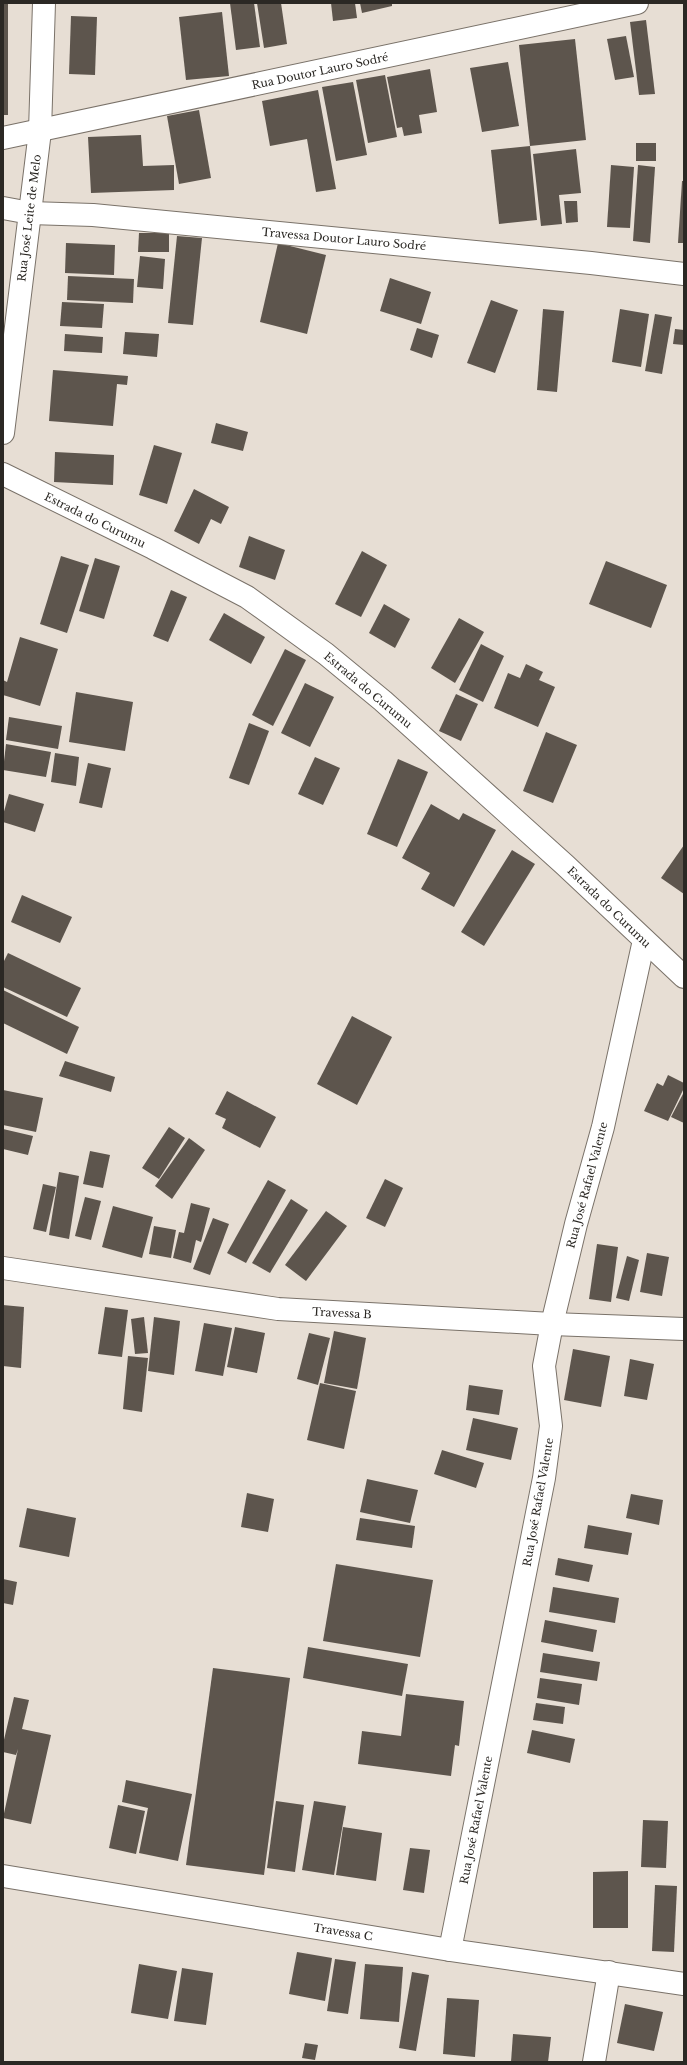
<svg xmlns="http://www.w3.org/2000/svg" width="687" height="2065" viewBox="0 0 687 2065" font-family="'Libre Baskerville',serif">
	<rect width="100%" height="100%" fill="#e7ded4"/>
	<g fill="#5d554d">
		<rect x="3" y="3" width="5" height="112"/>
		<polygon points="230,3 254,3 260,47 236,50"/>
		<polygon points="257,3 281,3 287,44 264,48"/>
		<polygon points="331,3 355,3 357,18 333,21"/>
		<polygon points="360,3 392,3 392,6 362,13"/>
		<polygon points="222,12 229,76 186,80 179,17"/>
		<polygon points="71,16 97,17 95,75 69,74"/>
		<polygon points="646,20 655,94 639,95 630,22"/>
		<polygon points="626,36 634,77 615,80 607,39"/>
		<polygon points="575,39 586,140 530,146 519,45"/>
		<polygon points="508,62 519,126 482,132 470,68"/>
		<polygon points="430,69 437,112 419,115 422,133 404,136 402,127 397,128 387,77"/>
		<polygon points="385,75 397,137 368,143 356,80"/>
		<polygon points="353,82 367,155 336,161 322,87"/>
		<polygon points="318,90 336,189 316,192 307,139 270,146 262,101"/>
		<polygon points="199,110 211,178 179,184 167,116"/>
		<polygon points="141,135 143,166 174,165 174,190 91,193 88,137"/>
		<rect x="636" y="143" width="20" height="18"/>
		<polygon points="530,146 537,220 499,224 491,150"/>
		<polygon points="576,149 581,193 559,195 562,224 541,226 533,154"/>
		<polygon points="611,165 634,167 630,228 607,227"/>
		<polygon points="638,165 655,167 650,243 633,241"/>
		<polygon points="682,181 684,181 684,243 678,243"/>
		<polygon points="564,201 577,201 578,222 566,223"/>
		<polygon points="139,233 169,233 169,252 138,252"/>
		<polygon points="177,236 202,238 193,325 168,323"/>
		<polygon points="66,243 115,245 114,275 65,273"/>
		<polygon points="278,243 326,255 307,334 260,322"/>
		<polygon points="140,256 165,259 163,289 137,287"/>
		<polygon points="68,276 134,279 133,303 67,300"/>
		<polygon points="390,278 431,292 421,324 380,311"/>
		<polygon points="491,300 518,310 495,373 467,363"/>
		<polygon points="62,302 104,304 102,328 60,326"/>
		<polygon points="543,309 564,311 557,392 537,390"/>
		<polygon points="620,309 649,314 641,367 612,362"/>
		<polygon points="655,314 672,317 662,374 645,371"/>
		<polygon points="417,328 439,335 432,358 410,350"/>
		<polygon points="675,329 684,330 684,345 673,344"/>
		<polygon points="125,332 159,334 157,357 123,354"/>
		<polygon points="65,334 103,337 102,353 64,351"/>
		<polygon points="53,370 128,376 127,385 117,384 113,426 49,421"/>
		<polygon points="216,423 248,432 243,451 211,443"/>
		<polygon points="154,445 182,453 167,504 139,495"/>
		<polygon points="55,452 114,455 113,485 54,482"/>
		<polygon points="194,489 229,507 221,524 211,519 199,544 174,531"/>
		<polygon points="249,536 285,550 275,580 239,567"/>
		<polygon points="362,551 387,565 361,617 335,604"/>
		<polygon points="61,556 89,565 67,633 40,624"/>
		<polygon points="95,558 120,566 104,619 79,611"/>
		<polygon points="606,561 667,585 651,628 589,604"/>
		<polygon points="171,590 187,597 168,642 153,636"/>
		<polygon points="384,604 410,619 395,648 369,633"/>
		<polygon points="224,613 265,637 251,664 209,640"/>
		<polygon points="459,618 484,632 455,683 431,668"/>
		<polygon points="20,637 58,649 40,706 3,695 3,680 7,682"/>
		<polygon points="481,644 504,656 483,702 459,690"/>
		<polygon points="285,649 306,660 273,726 252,715"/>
		<polygon points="526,664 543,672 539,680 555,687 538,727 494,708 508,673 520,678"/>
		<polygon points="305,683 334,697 310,747 281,733"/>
		<polygon points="76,692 133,702 125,751 69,742"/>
		<polygon points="456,694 478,704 461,741 439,731"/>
		<polygon points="9,717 62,726 58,749 6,740"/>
		<polygon points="249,723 269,731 249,785 229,778"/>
		<polygon points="546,732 577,745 553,803 523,791"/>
		<polygon points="6,744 51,752 46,777 3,770"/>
		<polygon points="55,753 79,757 76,786 51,782"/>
		<polygon points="315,757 340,768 323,805 298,794"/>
		<polygon points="398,759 428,772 397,847 367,834"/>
		<polygon points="88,763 111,768 102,808 79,803"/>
		<polygon points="9,794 44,804 35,832 3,822 3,815"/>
		<polygon points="431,804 459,820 463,813 496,830 454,907 421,889 430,873 402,858"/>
		<polygon points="684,845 684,894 661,878"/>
		<polygon points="512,850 535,864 484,946 461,932"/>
		<polygon points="22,895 72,917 60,943 11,922"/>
		<polygon points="8,953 81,988 67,1017 3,987 3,963"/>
		<polygon points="3,990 79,1027 67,1054 3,1023"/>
		<polygon points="352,1016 392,1037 357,1105 317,1084"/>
		<polygon points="65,1061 115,1077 111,1092 59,1076"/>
		<polygon points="668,1075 684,1083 684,1088 668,1121 644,1111 657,1083 663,1086"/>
		<polygon points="3,1090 43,1098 36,1132 3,1125"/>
		<polygon points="227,1091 276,1117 260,1148 222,1128 226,1119 215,1114"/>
		<polygon points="684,1092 684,1123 671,1117"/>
		<polygon points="169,1127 185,1138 159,1179 142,1168"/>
		<polygon points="3,1129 33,1136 28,1155 3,1149"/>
		<polygon points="189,1138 205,1150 172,1199 155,1186"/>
		<polygon points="90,1151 110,1155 103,1188 83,1184"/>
		<polygon points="59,1172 79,1176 69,1239 49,1235"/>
		<polygon points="385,1179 403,1188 385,1227 366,1218"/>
		<polygon points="268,1180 286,1190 246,1263 227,1253"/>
		<polygon points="43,1184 56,1187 46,1232 33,1229"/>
		<polygon points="85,1197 101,1201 91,1240 75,1236"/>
		<polygon points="291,1199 308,1210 270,1273 252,1263"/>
		<polygon points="191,1203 210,1208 201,1242 196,1240 191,1263 173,1258 179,1232 184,1233"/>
		<polygon points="113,1206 153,1217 142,1258 102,1247"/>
		<polygon points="326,1211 347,1226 306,1281 285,1265"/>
		<polygon points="213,1218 229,1224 210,1275 193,1269"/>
		<polygon points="154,1226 176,1230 171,1258 149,1254"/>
		<polygon points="597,1244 618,1247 611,1302 589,1299"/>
		<polygon points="647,1253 669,1257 662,1296 640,1292"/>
		<polygon points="627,1256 639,1260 629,1301 616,1298"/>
		<polygon points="3,1305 24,1307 21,1368 3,1366"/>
		<polygon points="105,1307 128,1310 122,1357 98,1354"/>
		<polygon points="144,1317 148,1353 135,1354 131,1319"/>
		<polygon points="154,1317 180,1321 174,1375 148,1371"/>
		<polygon points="204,1323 232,1328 223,1376 195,1371"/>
		<polygon points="235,1327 265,1333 257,1373 227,1367"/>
		<polygon points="334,1331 366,1338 357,1389 324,1383"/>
		<polygon points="309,1333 330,1338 318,1385 297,1379"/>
		<polygon points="573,1349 610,1356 601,1407 564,1400"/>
		<polygon points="128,1356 148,1358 142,1412 123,1409"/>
		<polygon points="630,1359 654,1364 647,1400 624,1396"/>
		<polygon points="320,1383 356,1391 344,1449 307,1440"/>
		<polygon points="469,1385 503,1390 499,1415 466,1410"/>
		<polygon points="473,1418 518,1428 511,1460 466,1450"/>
		<polygon points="442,1450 484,1463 476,1488 434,1474"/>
		<polygon points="367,1479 418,1490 410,1523 360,1512"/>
		<polygon points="247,1493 274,1499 268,1532 241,1527"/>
		<polygon points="631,1494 663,1500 659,1525 626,1518"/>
		<polygon points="27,1508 76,1518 69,1557 19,1547"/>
		<polygon points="360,1518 415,1526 412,1548 356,1540"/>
		<polygon points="588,1525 632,1533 628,1555 584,1548"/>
		<polygon points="558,1558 593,1565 589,1582 555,1575"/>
		<polygon points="336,1564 433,1580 420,1657 323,1641"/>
		<polygon points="3,1579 17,1582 13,1605 3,1603"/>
		<polygon points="553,1587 619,1598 615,1623 549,1612"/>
		<polygon points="545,1620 597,1630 593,1652 541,1642"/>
		<polygon points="308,1647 408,1664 402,1696 303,1678"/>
		<polygon points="543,1653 600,1662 597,1681 540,1672"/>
		<polygon points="213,1668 290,1678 264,1875 186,1865"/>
		<polygon points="540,1678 582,1684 579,1705 537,1698"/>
		<polygon points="406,1694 464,1701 459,1746 455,1745 451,1776 358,1764 362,1731 401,1736"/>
		<polygon points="14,1697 29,1700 22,1729 51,1735 31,1824 3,1818 18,1749 16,1755 3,1752 3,1744"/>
		<polygon points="536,1703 565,1707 563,1724 533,1720"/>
		<polygon points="532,1730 575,1739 570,1763 527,1753"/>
		<polygon points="126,1780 192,1794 178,1861 139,1853 148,1808 122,1802"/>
		<polygon points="276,1801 304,1805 295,1872 267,1868"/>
		<polygon points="314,1801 346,1806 334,1875 302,1870"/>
		<polygon points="118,1805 145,1811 136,1854 109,1848"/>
		<polygon points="643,1820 668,1821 666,1868 641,1867"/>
		<polygon points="343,1827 382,1833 376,1881 336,1875"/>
		<polygon points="410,1848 430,1850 424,1893 403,1890"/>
		<polygon points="628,1871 628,1928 593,1928 593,1872"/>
		<polygon points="655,1885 677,1886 674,1952 652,1951"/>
		<polygon points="297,1952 332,1958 325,2001 289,1994"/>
		<polygon points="335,1959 356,1962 348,2014 327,2011"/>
		<polygon points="139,1964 177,1971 168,2019 131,2013"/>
		<polygon points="365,1964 403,1967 399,2022 360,2019"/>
		<polygon points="182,1968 213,1973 206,2025 174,2021"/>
		<polygon points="412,1972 429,1975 416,2051 399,2048"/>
		<polygon points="447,1998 479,2000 475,2057 443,2054"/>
		<polygon points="625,2004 663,2012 654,2051 617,2043"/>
		<polygon points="513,2034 551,2037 548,2062 511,2062"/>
		<polygon points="305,2043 318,2045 315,2060 302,2058"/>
	</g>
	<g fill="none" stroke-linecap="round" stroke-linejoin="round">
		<g stroke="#7a7269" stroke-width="24">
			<g id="minor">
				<polyline points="3,208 30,213 93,215 591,263 684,274"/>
				<polyline points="3,433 40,131 44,3"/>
				<polyline points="3,474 153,548 247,597 326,654 383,701 565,865 684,977"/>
				<polyline points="3,1268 278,1309 552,1324 684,1329"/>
				<polyline points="3,1876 450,1950 684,1984"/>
				<polyline points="450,1950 544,1478 551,1426 544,1366 552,1324 576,1224 603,1127 644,940"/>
				<polyline points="594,2062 609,1972"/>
			</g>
		</g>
		<g stroke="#7a7269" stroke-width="24">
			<polyline id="tertiary" points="3,138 637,3"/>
		</g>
		<use href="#minor" stroke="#fff" stroke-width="22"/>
		<use href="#tertiary" stroke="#fff" stroke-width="22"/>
	</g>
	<g text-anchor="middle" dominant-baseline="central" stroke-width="4" stroke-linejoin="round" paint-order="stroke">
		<g font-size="11" fill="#2b2824" stroke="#fff">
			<text transform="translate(320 71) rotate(-12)">Rua Doutor Lauro Sodré</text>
			<text transform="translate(29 218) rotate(-83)">Rua José Leite de Melo</text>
			<text transform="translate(344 239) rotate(5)">Travessa Doutor Lauro Sodré</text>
			<text transform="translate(95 520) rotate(26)">Estrada do Curumu</text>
			<text transform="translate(368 690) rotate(40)">Estrada do Curumu</text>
			<text transform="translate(609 907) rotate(44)">Estrada do Curumu</text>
			<text transform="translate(587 1185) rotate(-75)">Rua José Rafael Valente</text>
			<text transform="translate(342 1313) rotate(3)">Travessa B</text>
			<text transform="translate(538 1502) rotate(-80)">Rua José Rafael Valente</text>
			<text transform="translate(476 1820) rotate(-79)">Rua José Rafael Valente</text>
			<text transform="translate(343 1932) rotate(9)">Travessa C</text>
		</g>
	</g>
	<rect width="687" height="2065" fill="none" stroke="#2b2824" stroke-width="8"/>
</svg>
